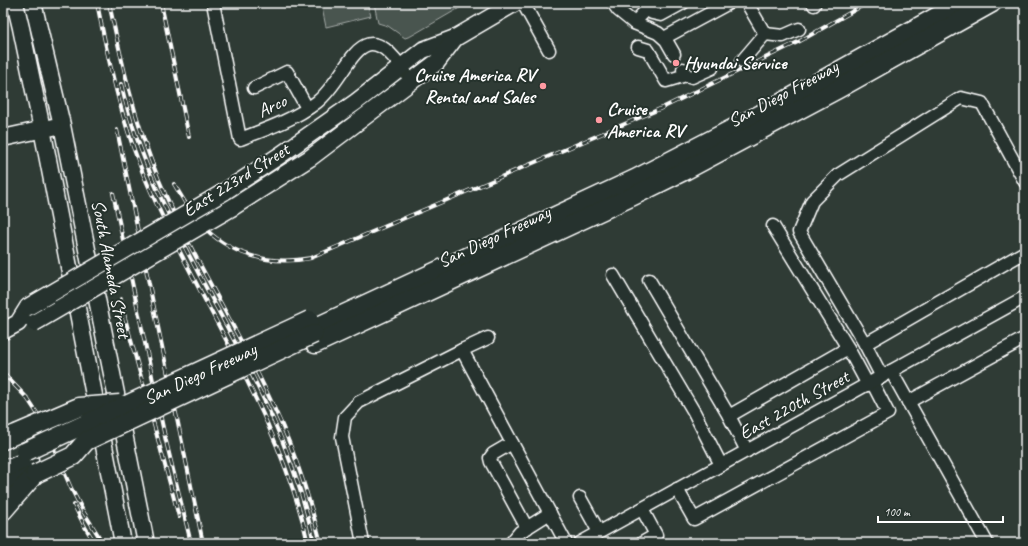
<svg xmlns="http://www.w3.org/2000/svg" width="1028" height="546" viewBox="0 0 1028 546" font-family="Caveat,sans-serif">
	<rect width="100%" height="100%" fill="#2f3b35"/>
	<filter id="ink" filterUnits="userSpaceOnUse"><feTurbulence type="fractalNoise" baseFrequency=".025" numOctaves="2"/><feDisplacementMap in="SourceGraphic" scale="8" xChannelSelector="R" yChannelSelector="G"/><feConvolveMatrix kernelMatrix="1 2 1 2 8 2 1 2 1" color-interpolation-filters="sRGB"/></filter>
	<g filter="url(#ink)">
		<g fill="#4a544f" stroke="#a4aaa7">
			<polygon points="321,3 367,3 371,16 326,27"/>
			<polygon points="374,3 468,3 411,36 405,38 388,26 378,23"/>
		</g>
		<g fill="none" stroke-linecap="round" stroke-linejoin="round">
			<g stroke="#fff" stroke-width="15">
				<g id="minor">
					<path d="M213 3 240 139C267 129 295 119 317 102 351 75 360 4 406 74"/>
					<polyline points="523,3 549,50"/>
					<polyline points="613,3 618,10 634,23 658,33 666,40 674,54"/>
					<polyline points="813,3 814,5"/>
					<polyline points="634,23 648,8 652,13 661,15 683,3"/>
					<polyline points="765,34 783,36 799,29"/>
					<polyline points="664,38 729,3"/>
					<polyline points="638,47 648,50 666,81 686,75"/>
					<polyline points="742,61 765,34 747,3"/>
					<polyline points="683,69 686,75 692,77 712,68"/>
					<polyline points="254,88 287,72 307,108"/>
					<polyline points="773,226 848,348"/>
					<polyline points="613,275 694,412 721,465"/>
					<polyline points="649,280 729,416"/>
					<polyline points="865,344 1025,252"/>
					<polyline points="462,350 488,338"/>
					<polyline points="891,371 987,543"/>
					<polyline points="882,377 865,344 799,232 812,201 838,175 961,98 982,103 1025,182"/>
					<polyline points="908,402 1025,338"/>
					<polyline points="512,443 493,454 490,458 491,462 527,528"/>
					<polyline points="747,451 729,416 848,348 868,385"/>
					<polyline points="677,489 694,519 888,413 872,382"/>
					<polyline points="580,498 599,532"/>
					<polyline points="642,509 656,535 642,543"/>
					<polyline points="363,543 342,437 345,417 359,402 462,350 566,543"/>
					<polyline points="511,543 520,532 550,513"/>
					<polyline points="580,543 1025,297"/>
				</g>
			</g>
			<g stroke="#fff" stroke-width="19">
				<g id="major">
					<polyline points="15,3 21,28 42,129 123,543"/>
					<polyline points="33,3 62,125 146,543"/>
					<polyline points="3,138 53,127"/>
					<polyline points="224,192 279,156 356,102 423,50 455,38 515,3"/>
					<polyline points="233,207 310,158 437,62 455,38"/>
					<polyline points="3,331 18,323 28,307"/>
				</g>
			</g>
			<g stroke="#fff" stroke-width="21">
				<g id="highway">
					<polyline points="312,329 635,179 761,114 961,3"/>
					<polyline points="315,344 633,196 686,170 838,89 992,3"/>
					<polyline points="3,440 16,434"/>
					<polyline points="3,468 12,468 29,460"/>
					<polyline points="3,489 29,477"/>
					<polyline points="3,511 35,474"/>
				</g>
			</g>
			<use href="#minor" stroke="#26332d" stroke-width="12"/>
			<use href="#major" stroke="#26332d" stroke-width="16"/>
			<use href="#highway" stroke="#26332d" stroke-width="18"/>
			<g stroke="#fff" stroke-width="4">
				<g id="rail">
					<path d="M97 3C110 68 124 134 152 194 204 310 280 417 308 543"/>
					<path d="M109 3C122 63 135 123 159 180 193 260 241 333 276 412 296 454 309 498 321 543"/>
					<polyline points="161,3 189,137"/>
					<path d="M121 84C149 205 222 305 272 417 290 457 305 500 314 543"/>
					<polyline points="117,130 203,543"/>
					<path d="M174 184C182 197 189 211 199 222 228 255 269 266 311 258L662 108 800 41 867 3"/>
					<polyline points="113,193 165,437 191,543"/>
					<polyline points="121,299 125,318 179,517"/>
					<polyline points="3,373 27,398 41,419 71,488 83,511 103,543"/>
					<polyline points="74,505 85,527 95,543"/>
				</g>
			</g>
			<use href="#rail" stroke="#26332d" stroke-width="2.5" stroke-dasharray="8" stroke-linecap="butt"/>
			<g stroke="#fff" stroke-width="19" stroke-linecap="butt">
				<g id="major-bridge">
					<polyline points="28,307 224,192"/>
					<polyline points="34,323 233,207"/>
				</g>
			</g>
			<g stroke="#fff" stroke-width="21" stroke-linecap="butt">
				<g id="highway-bridge">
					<polyline points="16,434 79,407 120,404"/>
					<polyline points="25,452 310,320"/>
					<polyline points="35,474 73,456 86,441 314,334"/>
				</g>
			</g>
			<use href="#major-bridge" stroke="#26332d" stroke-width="16"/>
			<use href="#highway-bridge" stroke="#26332d" stroke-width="18"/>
		</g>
	</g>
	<g fill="#ff9aa2" stroke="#26332d" stroke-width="1.5">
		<circle cx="676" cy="63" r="4"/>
		<circle cx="543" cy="86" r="4"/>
		<circle cx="599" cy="120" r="4"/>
	</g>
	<g text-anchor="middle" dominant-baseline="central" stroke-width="4" stroke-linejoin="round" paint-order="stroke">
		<g font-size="19" font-weight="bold" fill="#fff" stroke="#26332d" text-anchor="start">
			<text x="684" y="63">Hyundai Service</text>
			<text x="535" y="75" text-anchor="end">Cruise America RV<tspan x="535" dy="22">Rental and Sales</tspan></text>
			<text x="607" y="109">Cruise<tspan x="607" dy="22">America RV</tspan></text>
		</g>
		<g font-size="19" fill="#fff" stroke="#26332d">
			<text transform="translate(783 94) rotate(-28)">San Diego Freeway</text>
			<text transform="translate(272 106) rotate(-25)">Arco</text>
			<text transform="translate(236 180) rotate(-32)">East 223rd Street</text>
			<text transform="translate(494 237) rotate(-25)">San Diego Freeway</text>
			<text transform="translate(111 269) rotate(79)">South Alameda Street</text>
			<text transform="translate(200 374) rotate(-25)">San Diego Freeway</text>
			<text transform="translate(794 405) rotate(-29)">East 220th Street</text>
		</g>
	</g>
	<rect width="1028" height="546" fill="none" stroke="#26332d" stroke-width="16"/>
	<rect x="8" y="8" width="1012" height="530" fill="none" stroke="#fff" stroke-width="1.5" filter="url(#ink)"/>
	<path d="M878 516v6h125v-6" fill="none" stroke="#ffffff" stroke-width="2"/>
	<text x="884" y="516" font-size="12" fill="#ffffff" stroke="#26332d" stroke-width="3" paint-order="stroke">100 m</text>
</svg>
